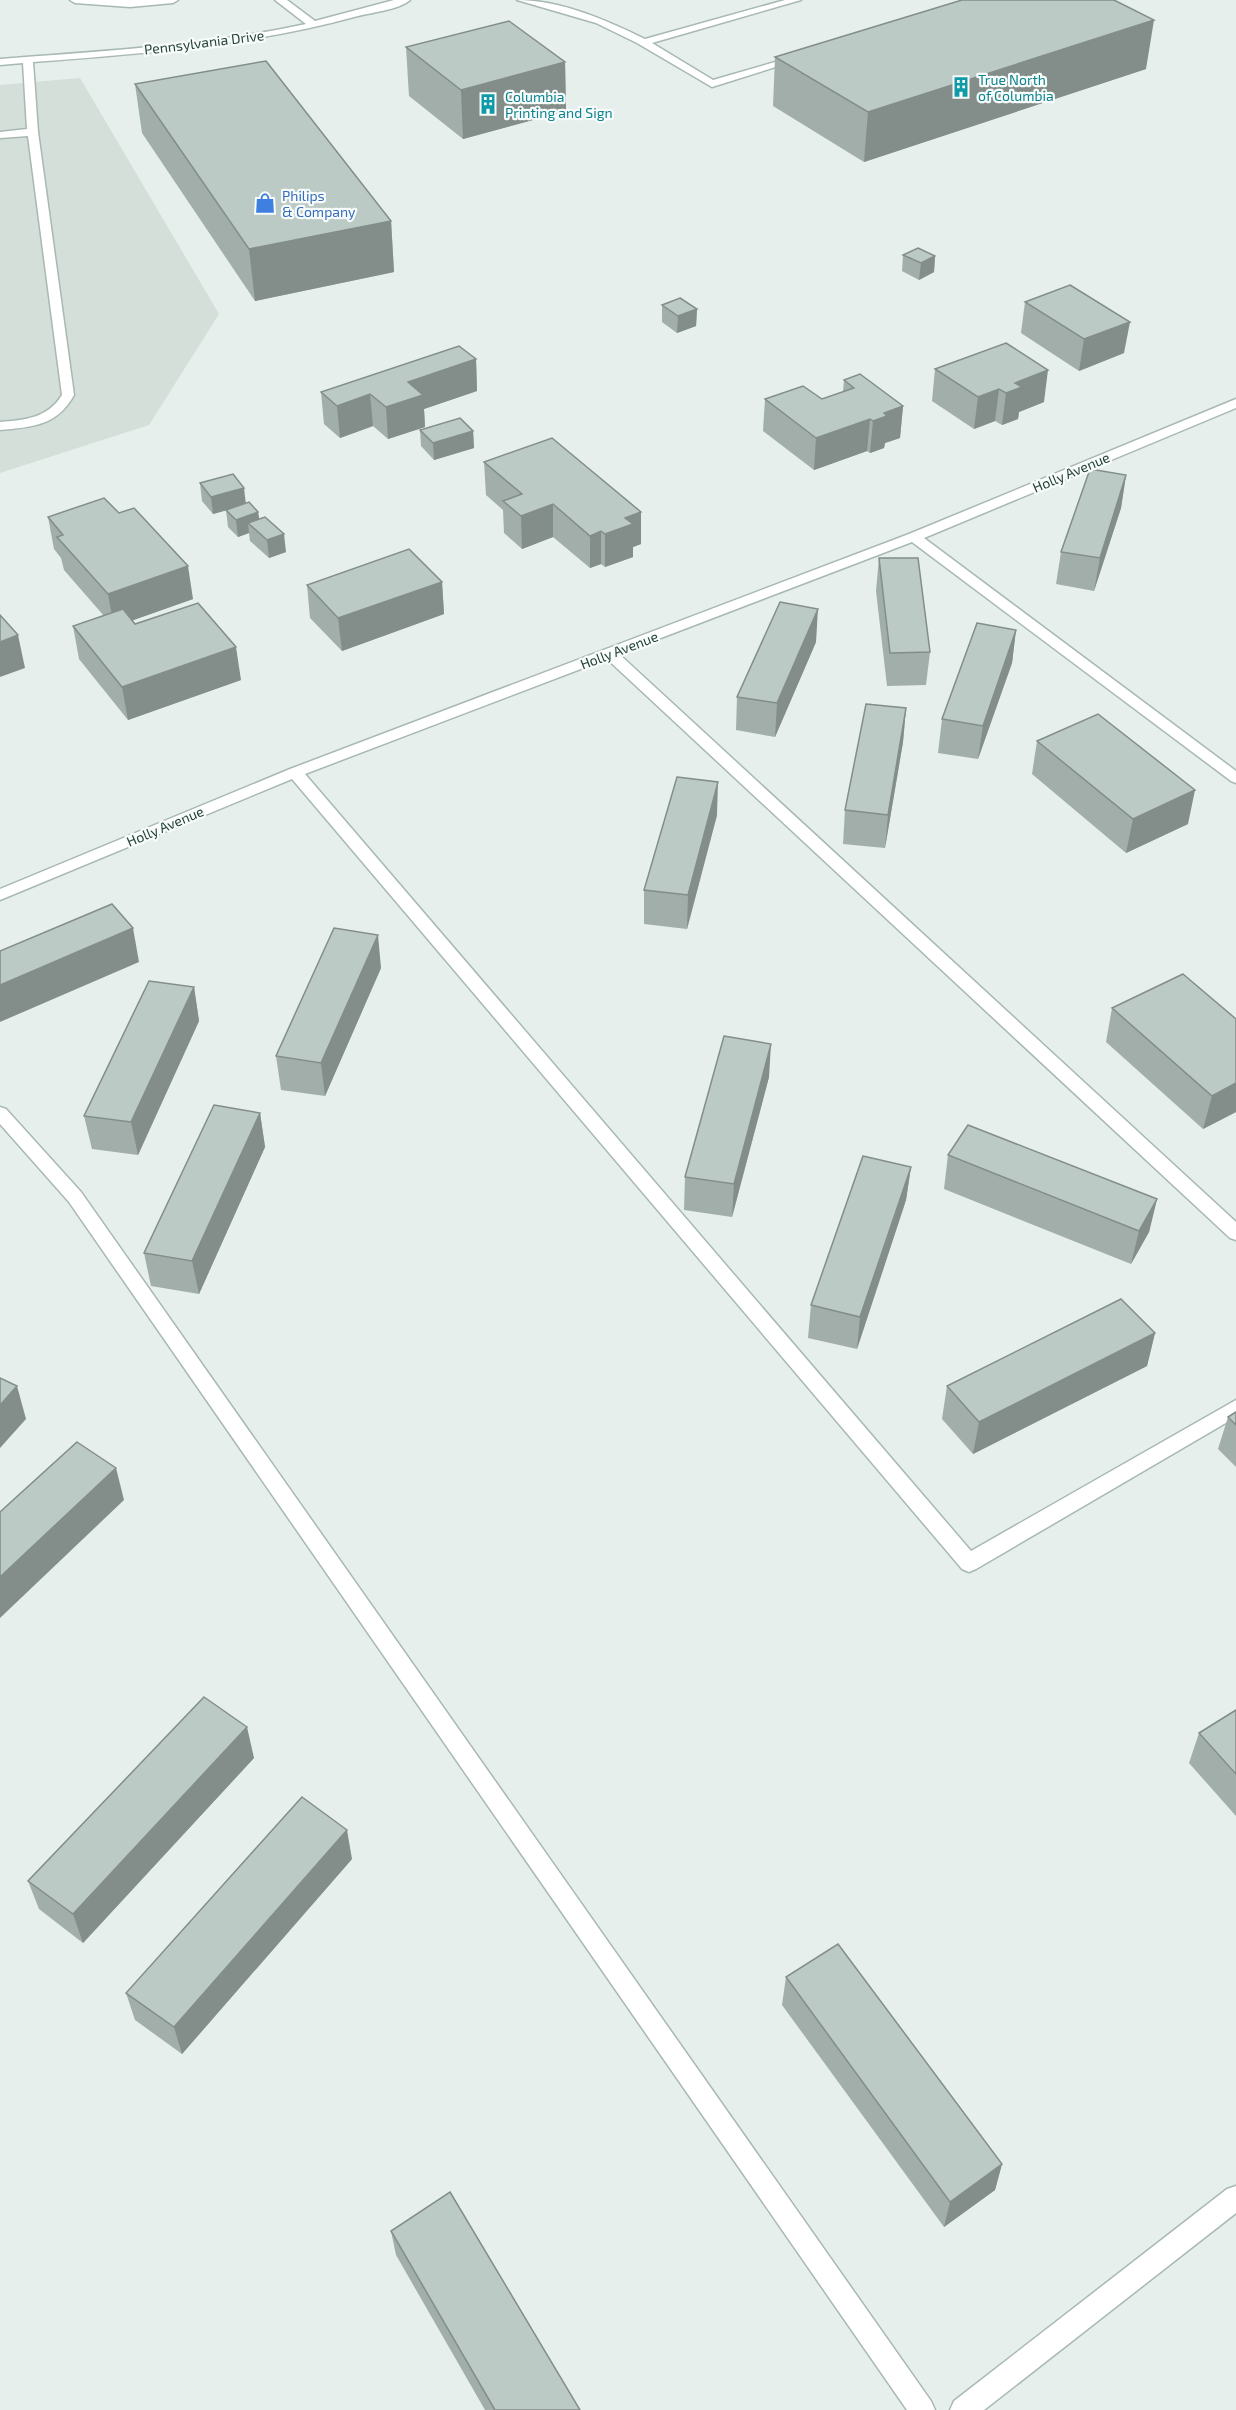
<svg xmlns="http://www.w3.org/2000/svg" width="1236" height="2410" viewBox="0 0 1236 2410" font-family="'Exo 2',sans-serif">
	<rect width="100%" height="100%" fill="#e6efeb"/>
	<polygon fill="#d4dfda" points="80,78 219,314 149,425 0,473 0,85"/>
	<g fill="none" stroke-linecap="round" stroke-linejoin="round">
		<g stroke="#a8b8b2" stroke-width="3">
			<g id="minor">
				<polygon points="70,0 178,0 173,3 130,7 75,3"/>
				<path d="M275 0H287L315 21 394 0H410C398 10 374 12 358 16 252 45 144 54 33 62L38 132 74 395C57 426 32 427 0 430V422C25 420 48 418 62 395L28 136 0 138V132L27 129 23 63 0 65V59C102 51 205 46 306 24Z"/>
				<path d="M517 0C561 0 606 20 645 39L785 0H801L652 43 713 80 796 56 801 59 712 87 637 43 596 23Z"/>
				<polygon points="1236,399 1236,408 924,538 1236,771 1236,783 1231,781 912,542 619,654 1236,1222 1236,1240 1230,1238 607,659 305,774 971,1551 1236,1400 1236,1417 976,1569 969,1572 962,1569 292,779 0,900 0,889 290,769 909,534"/>
				<polygon points="0,1107 6,1109 81,1192 931,2401 935,2410 907,2410 69,1202 0,1124"/>
				<polygon points="1236,2186 1236,2213 984,2410 950,2410 954,2401 1227,2189"/>
			</g>
		</g>
		<use href="#minor" fill="#fff" fill-rule="evenodd"/>
	</g>
	<g fill="#a1aea9">
		<polygon points="406,47 565,62 566,111 463,139 409,96"/>
		<polygon points="775,57 1146,69 864,162 773,106"/>
		<polygon points="135,84 391,221 394,272 255,301 142,133"/>
		<polygon points="903,255 935,256 934,272 919,280 902,271"/>
		<polygon points="1025,302 1124,353 1079,371 1021,333"/>
		<polygon points="662,305 697,309 696,326 677,333 662,322"/>
		<polygon points="476,359 477,391 424,409 425,427 388,439 373,426 340,438 324,424 321,392"/>
		<polygon points="935,369 1044,402 1019,412 1018,419 1002,425 995,421 974,429 932,401"/>
		<polygon points="844,380 903,406 900,438 885,443 884,448 870,453 867,451 814,470 763,431 765,399 822,399 843,392"/>
		<polygon points="420,430 473,431 474,448 434,460 421,446"/>
		<polygon points="484,462 641,512 641,544 633,547 633,557 605,567 601,564 590,568 553,537 522,549 504,533 503,510 486,495"/>
		<polygon points="1126,475 1121,508 1094,591 1056,584 1061,552"/>
		<polygon points="200,483 246,503 258,512 259,519 286,552 269,558 250,541 249,533 238,537 228,527 226,510 213,514 202,501"/>
		<polygon points="48,517 193,599 133,620 135,624 241,680 128,720 79,659 73,626 104,616 64,570 61,558 54,549"/>
		<polygon points="879,558 930,652 926,685 887,686 876,591"/>
		<polygon points="442,582 444,614 342,651 310,618 307,585"/>
		<polygon points="1016,630 1012,663 978,759 938,753 942,719"/>
		<polygon points="816,642 775,737 736,730 737,697"/>
		<polygon points="906,708 903,742 885,848 843,844 845,810"/>
		<polygon points="1037,741 1188,824 1126,853 1032,774"/>
		<polygon points="717,815 687,929 644,924 644,890"/>
		<polygon points="381,968 325,1096 281,1090 276,1056"/>
		<polygon points="194,987 199,1021 138,1155 92,1149 84,1116"/>
		<polygon points="1112,1008 1236,1019 1236,1112 1203,1129 1106,1042"/>
		<polygon points="769,1077 732,1217 684,1210 685,1177"/>
		<polygon points="260,1113 265,1147 199,1294 151,1286 144,1253"/>
		<polygon points="948,1155 1157,1199 1149,1232 1131,1264 944,1189"/>
		<polygon points="911,1167 906,1200 857,1349 808,1338 811,1305"/>
		<polygon points="1155,1333 1147,1366 973,1454 942,1419 947,1386"/>
		<polygon points="1236,1412 1236,1467 1218,1449 1228,1417"/>
		<polygon points="1236,1710 1236,1816 1189,1763 1199,1733"/>
		<polygon points="254,1758 83,1943 39,1909 28,1881"/>
		<polygon points="352,1859 182,2054 135,2020 126,1993"/>
		<polygon points="786,1977 1002,2164 995,2190 944,2227 782,2005"/>
		<polygon points="391,2231 580,2410 485,2410 396,2255"/>
	</g>
	<g fill="#838d89">
		<polygon points="1154,20 1146,69 864,162 868,112"/>
		<polygon points="565,62 566,111 463,139 461,90"/>
		<polygon points="391,221 394,272 255,301 249,249"/>
		<polygon points="935,256 934,272 919,280 921,263"/>
		<polygon points="697,309 696,326 677,333 678,316"/>
		<polygon points="1130,322 1124,353 1079,371 1084,339"/>
		<polygon points="476,359 477,391 424,409 425,427 388,439 386,407 408,382"/>
		<polygon points="1048,370 1044,402 1019,412 1018,419 1002,425 1006,393 1015,383"/>
		<polygon points="999,389 995,421 974,429 978,397"/>
		<polygon points="370,394 373,426 340,438 337,406"/>
		<polygon points="903,406 900,438 885,443 884,448 870,453 873,421 884,413"/>
		<polygon points="870,419 867,451 814,470 816,438"/>
		<polygon points="473,431 474,448 434,460 433,443"/>
		<polygon points="1126,475 1121,508 1094,591 1100,558"/>
		<polygon points="244,488 246,505 213,514 211,497"/>
		<polygon points="553,504 553,537 522,549 521,516"/>
		<polygon points="258,512 261,529 248,523 249,533 238,537 236,520"/>
		<polygon points="641,512 641,544 633,547 633,557 605,567 605,534 625,518"/>
		<polygon points="601,531 601,564 590,568 590,536"/>
		<polygon points="284,534 286,552 269,558 267,540"/>
		<polygon points="188,566 193,599 114,627 108,594"/>
		<polygon points="442,582 444,614 342,651 338,618"/>
		<polygon points="818,609 816,642 775,737 777,703"/>
		<polygon points="1016,630 1012,663 978,759 983,726"/>
		<polygon points="18,635 25,668 0,677 0,642"/>
		<polygon points="236,647 241,680 128,720 122,687"/>
		<polygon points="906,708 903,742 885,848 888,815"/>
		<polygon points="718,782 717,815 687,929 688,895"/>
		<polygon points="1195,790 1188,824 1126,853 1133,819"/>
		<polygon points="133,928 139,962 0,1022 0,985"/>
		<polygon points="378,935 381,968 325,1096 321,1063"/>
		<polygon points="194,987 199,1021 138,1155 131,1122"/>
		<polygon points="771,1044 769,1077 732,1217 734,1184"/>
		<polygon points="1236,1083 1236,1112 1203,1129 1212,1096"/>
		<polygon points="260,1113 265,1147 199,1294 192,1261"/>
		<polygon points="911,1167 906,1200 857,1349 860,1317"/>
		<polygon points="1157,1199 1149,1232 1131,1264 1139,1231"/>
		<polygon points="1155,1333 1147,1366 973,1454 979,1422"/>
		<polygon points="17,1386 26,1419 0,1448 0,1405"/>
		<polygon points="116,1468 124,1500 0,1618 0,1577"/>
		<polygon points="247,1727 254,1758 83,1943 73,1914"/>
		<polygon points="347,1830 352,1859 182,2054 174,2027"/>
		<polygon points="1002,2164 995,2190 944,2227 950,2202"/>
	</g>
	<g fill="#bbcac4" stroke="#838d89" stroke-width="1.5">
		<polygon points="962,0 1114,0 1154,20 868,112 775,57"/>
		<polygon points="509,21 565,62 461,90 406,47"/>
		<polygon points="266,61 391,221 249,249 135,84"/>
		<polygon points="918,248 935,256 921,263 903,255"/>
		<polygon points="1070,285 1130,322 1084,339 1025,302"/>
		<polygon points="680,298 697,309 678,316 662,305"/>
		<polygon points="1006,343 1048,370 1015,383 1022,387 1006,393 999,389 978,397 935,369"/>
		<polygon points="459,346 476,359 408,382 423,395 386,407 370,394 337,406 321,392"/>
		<polygon points="860,374 903,406 884,413 887,416 873,421 870,419 816,438 765,399 803,386 822,399 854,388 844,380"/>
		<polygon points="460,418 473,431 433,443 420,430"/>
		<polygon points="552,438 641,512 625,518 633,524 605,534 601,531 590,536 553,504 521,516 503,501 522,494 484,462"/>
		<polygon points="1090,469 1126,475 1100,558 1061,552"/>
		<polygon points="233,474 244,488 211,497 200,483"/>
		<polygon points="104,498 119,513 134,508 188,566 108,594 57,537 63,535 48,517"/>
		<polygon points="249,502 258,512 236,520 226,510"/>
		<polygon points="265,517 284,534 267,540 248,523"/>
		<polygon points="409,549 442,582 338,618 307,585"/>
		<polygon points="879,558 918,558 930,652 890,653"/>
		<polygon points="780,602 818,609 777,703 737,697"/>
		<polygon points="198,603 236,647 122,687 73,626 123,609 135,624"/>
		<polygon points="0,615 18,635 0,642"/>
		<polygon points="977,623 1016,630 983,726 942,719"/>
		<polygon points="866,704 906,708 888,815 845,810"/>
		<polygon points="1098,714 1195,790 1133,819 1037,741"/>
		<polygon points="677,777 718,782 688,895 644,890"/>
		<polygon points="112,904 133,928 0,985 0,951"/>
		<polygon points="334,928 378,935 321,1063 276,1056"/>
		<polygon points="1183,974 1236,1019 1236,1083 1212,1096 1112,1008"/>
		<polygon points="149,981 194,987 131,1122 84,1116"/>
		<polygon points="724,1036 771,1044 734,1184 685,1177"/>
		<polygon points="214,1105 260,1113 192,1261 144,1253"/>
		<polygon points="968,1125 1157,1199 1139,1231 948,1155"/>
		<polygon points="863,1156 911,1167 860,1317 811,1305"/>
		<polygon points="1121,1299 1155,1333 979,1422 947,1386"/>
		<polygon points="0,1378 17,1386 0,1405"/>
		<polygon points="1236,1412 1236,1425 1228,1417"/>
		<polygon points="77,1442 116,1468 0,1577 0,1512"/>
		<polygon points="204,1697 247,1727 73,1914 28,1881"/>
		<polygon points="1236,1710 1236,1774 1199,1733"/>
		<polygon points="302,1797 347,1830 174,2027 126,1993"/>
		<polygon points="838,1944 1002,2164 950,2202 786,1977"/>
		<polygon points="450,2192 580,2410 495,2410 391,2231"/>
	</g>
	<defs>
		<g id="building-bare" transform="scale(1.62)"><path d="M-4-6H4V6H1V3H-1V6H-4ZM-2.5-4.3h1.7v1.8h-1.7ZM.8-4.3h1.7v1.8H.8ZM-2.5-1h1.7V.8h-1.7ZM.8-1h1.7V.8H.8Z" fill="#0f9aa8" stroke="#f7fbf9" stroke-width="2.5" paint-order="stroke"/></g>
		<g id="shop-bare" transform="scale(1.62)"><path d="M-5-2.5h2.3a2.7 3.5 0 0 1 5.4 0H5L5.5 6h-11ZM-1.5-2.5h3a1.5 2.3 0 0 0-3 0Z" fill="#3f7fe0" stroke="#f7fbf9" stroke-width="2.5" paint-order="stroke"/></g>
	</defs>
	<g fill-rule="evenodd">
		<use href="#building-bare" x="961" y="87"/>
		<use href="#building-bare" x="488" y="104"/>
		<use href="#shop-bare" x="265" y="203"/>
	</g>
	<g text-anchor="middle" dominant-baseline="central" stroke-width="4.5" stroke-linejoin="round" paint-order="stroke">
		<g font-size="14" fill="#24423a" stroke="#f7fbf9">
			<text transform="translate(204 42) rotate(-7)">Pennsylvania Drive</text>
			<text transform="translate(1071 472) rotate(-23)">Holly Avenue</text>
			<text transform="translate(619 650) rotate(-21)">Holly Avenue</text>
			<text transform="translate(165 826) rotate(-23)">Holly Avenue</text>
		</g>
		<g font-size="14" fill="#0d838f" stroke="#f7fbf9" text-anchor="start">
			<text x="978" y="79">True North<tspan x="978" dy="16">of Columbia</tspan></text>
			<text x="505" y="96">Columbia<tspan x="505" dy="16">Printing and Sign</tspan></text>
		</g>
		<g font-size="14" fill="#366cbe" stroke="#f7fbf9" text-anchor="start">
			<text x="282" y="195">Philips<tspan x="282" dy="16">&amp; Company</tspan></text>
		</g>
	</g>
</svg>
